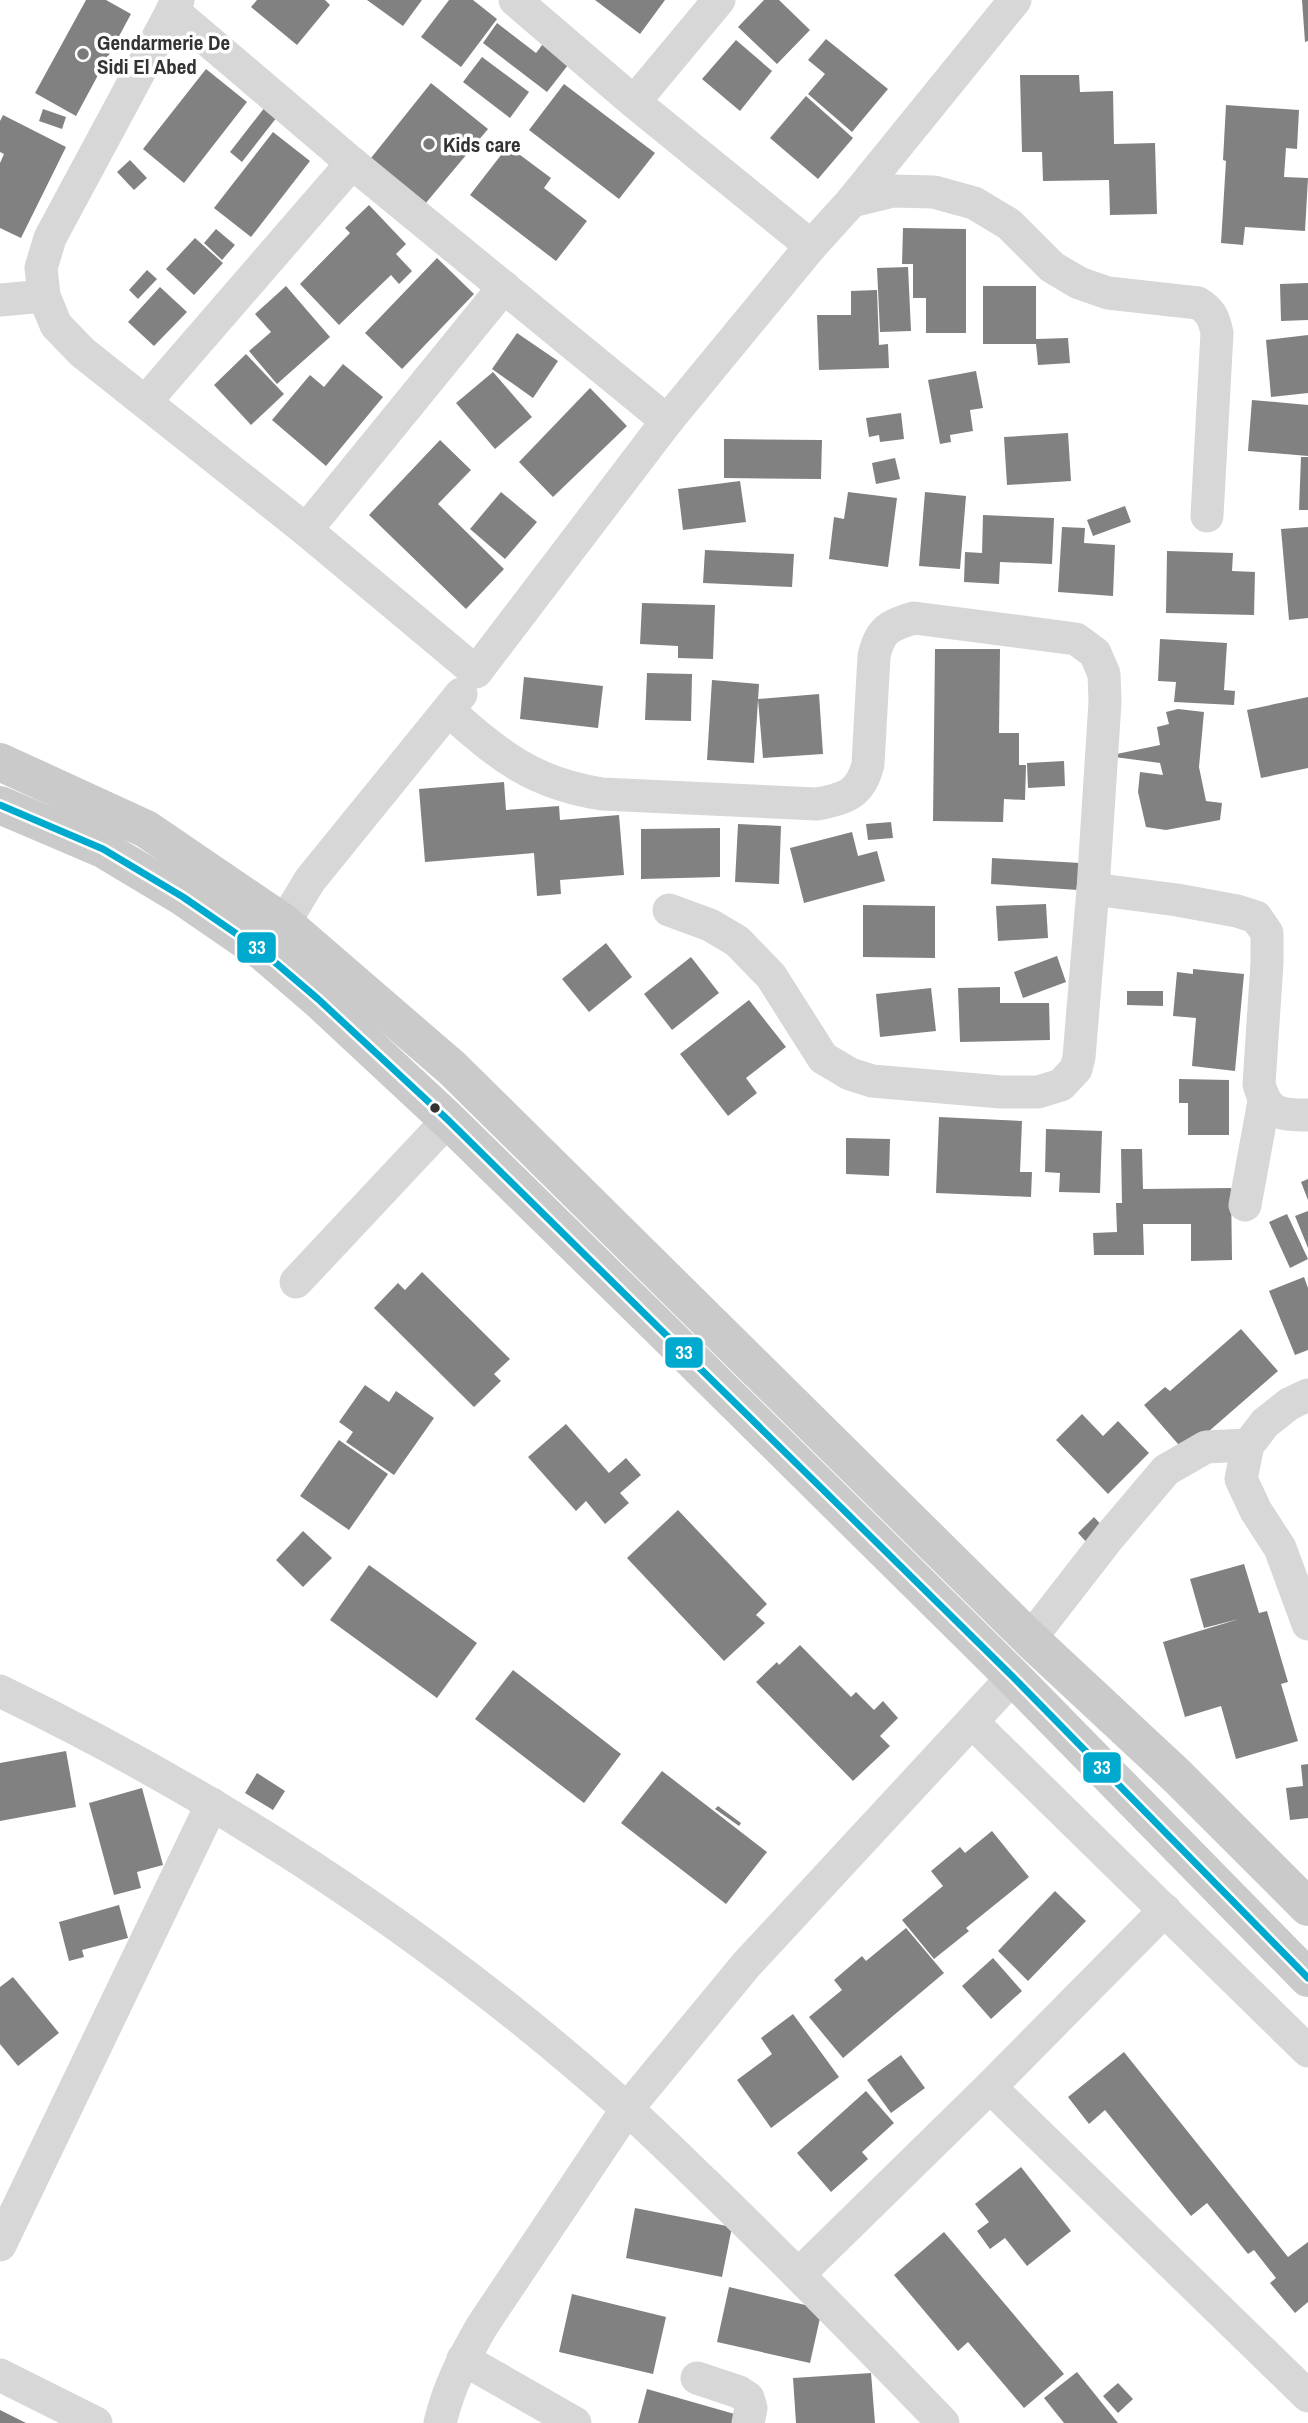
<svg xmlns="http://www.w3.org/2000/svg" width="1308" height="2423" viewBox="0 0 1308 2423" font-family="'Archivo Narrow',sans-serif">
	<rect width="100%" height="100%" fill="#fff"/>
	<g fill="#818181">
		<polygon points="86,0 106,0 131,14 76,116 35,93"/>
		<polygon points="257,0 325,0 330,5 297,45 251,7"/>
		<polygon points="367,0 422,0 403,26"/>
		<polygon points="449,0 473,0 497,19 461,67 421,37"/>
		<polygon points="595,0 665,0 640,34"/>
		<polygon points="764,0 779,0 810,30 777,64 738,27"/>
		<polygon points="1302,0 1308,0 1308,41 1305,42"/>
		<polygon points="497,23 536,53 549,36 575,56 547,92 483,43"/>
		<polygon points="826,39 888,89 852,132 808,94 825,74 808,60"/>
		<polygon points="736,40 772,71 740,111 702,79"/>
		<polygon points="482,57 529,92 510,118 463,82"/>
		<polygon points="206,69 247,102 184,183 143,149"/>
		<polygon points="1020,75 1079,75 1080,92 1113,91 1114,144 1155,143 1157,214 1110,215 1109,180 1043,181 1042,152 1022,152"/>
		<polygon points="431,83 488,129 425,204 371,158"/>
		<polygon points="564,84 655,153 619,199 529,130"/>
		<polygon points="806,96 853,138 818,179 770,138"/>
		<polygon points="1226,105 1299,110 1297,149 1286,148 1284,177 1308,178 1305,231 1245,227 1243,245 1221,243 1226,161 1223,160"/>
		<polygon points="265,107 277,117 242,162 230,152"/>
		<polygon points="43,109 66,117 62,129 39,121"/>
		<polygon points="3,115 66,147 21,238 0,228 0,163 4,154 0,152 0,121"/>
		<polygon points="273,132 310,161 251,237 214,208"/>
		<polygon points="508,146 551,178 544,188 587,221 556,261 470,195"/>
		<polygon points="130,160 147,178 134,190 117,172"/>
		<polygon points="369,205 406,244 396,254 412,271 399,284 391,275 339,325 300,284 350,233 345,228"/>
		<polygon points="903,228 966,229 966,333 926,333 926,298 913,298 913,264 902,264"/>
		<polygon points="216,229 235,245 222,260 204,243"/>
		<polygon points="195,238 223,263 194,295 166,269"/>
		<polygon points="437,258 474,294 402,369 365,333"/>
		<polygon points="908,267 911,331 880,332 877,268"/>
		<polygon points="147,270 157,279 138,299 129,290"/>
		<polygon points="1308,283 1308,320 1281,321 1280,284"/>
		<polygon points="286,286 330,337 277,384 249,351 271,332 255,314"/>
		<polygon points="983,286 1036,286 1036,339 1068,338 1070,363 1038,365 1036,344 983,344"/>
		<polygon points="160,287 187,312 154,346 128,322"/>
		<polygon points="877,290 879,345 888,344 889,368 819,370 817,315 851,315 851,291"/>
		<polygon points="517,333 558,361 533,398 492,369"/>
		<polygon points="1308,335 1308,393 1271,397 1266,340"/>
		<polygon points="246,354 284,394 251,425 214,385"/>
		<polygon points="343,364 383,397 326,466 272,420 310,375 324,387"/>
		<polygon points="976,371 983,408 970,410 973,431 950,435 951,442 940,444 928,380"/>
		<polygon points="493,372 532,417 495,449 456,403"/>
		<polygon points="590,388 627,426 553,497 519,462"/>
		<polygon points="1252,400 1308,405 1308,456 1248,451"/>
		<polygon points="901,413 904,439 880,442 879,435 869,437 866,418"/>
		<polygon points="1068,433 1071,481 1007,485 1004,437"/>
		<polygon points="724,439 822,440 821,479 724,478"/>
		<polygon points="440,440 471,470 438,504 504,569 466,609 369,515"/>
		<polygon points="1301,457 1308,457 1308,510 1299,510"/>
		<polygon points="895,458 900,479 876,484 872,463"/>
		<polygon points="740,481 746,522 683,530 678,489"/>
		<polygon points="501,492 537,522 505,559 470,529"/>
		<polygon points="848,492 897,498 888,567 829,559 834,517 844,519"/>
		<polygon points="925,492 966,496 960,569 919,566"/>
		<polygon points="1125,506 1131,522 1093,536 1087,520"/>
		<polygon points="983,515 1054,518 1052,564 1000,562 999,584 964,582 965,552 982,553"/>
		<polygon points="1062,527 1085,528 1084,543 1115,545 1113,596 1058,592"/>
		<polygon points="1308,527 1308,618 1289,620 1281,529"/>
		<polygon points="705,550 794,554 792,587 703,583"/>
		<polygon points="1167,551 1233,553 1232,571 1255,572 1254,615 1166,613"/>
		<polygon points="642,603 715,605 713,659 678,658 678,646 640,644"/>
		<polygon points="1160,639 1227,643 1224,690 1235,691 1234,705 1174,702 1176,682 1158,681"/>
		<polygon points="935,649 1000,649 999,733 1019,733 1019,765 1026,765 1025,800 1004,799 1003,822 933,821"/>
		<polygon points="647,673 692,674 691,721 645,720"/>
		<polygon points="524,677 603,686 598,728 520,719"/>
		<polygon points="712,680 759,684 754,763 707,760"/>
		<polygon points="819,694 823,754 763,758 758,699"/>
		<polygon points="1308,697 1308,768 1261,778 1247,710"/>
		<polygon points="1178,709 1204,712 1199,767 1206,801 1222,803 1220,820 1166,830 1146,827 1138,792 1140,772 1163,775 1160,763 1107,756 1160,745 1157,727 1169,724 1166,712"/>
		<polygon points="1064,761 1065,786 1028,788 1027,763"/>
		<polygon points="504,782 506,810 559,806 560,820 619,815 624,875 560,880 561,894 537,896 534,853 425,862 419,789"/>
		<polygon points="891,822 893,838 868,840 866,824"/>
		<polygon points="738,824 781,826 779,884 735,882"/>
		<polygon points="720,828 720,877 641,879 641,829"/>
		<polygon points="852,832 858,856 877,851 885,881 804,903 790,848"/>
		<polygon points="992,858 1080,863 1078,890 991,884"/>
		<polygon points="1046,904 1048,938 998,941 996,906"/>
		<polygon points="863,905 935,906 935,958 863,957"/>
		<polygon points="606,943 632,977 589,1012 562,979"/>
		<polygon points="1057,956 1066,982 1023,998 1014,972"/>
		<polygon points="691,957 719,993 672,1030 644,994"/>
		<polygon points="1193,969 1244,974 1235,1071 1192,1066 1196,1018 1173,1016 1177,972 1193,974"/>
		<polygon points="1000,987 1000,1003 1049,1003 1050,1040 960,1042 958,988"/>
		<polygon points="931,988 936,1031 880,1037 876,994"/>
		<polygon points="1127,991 1163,991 1163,1006 1127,1005"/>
		<polygon points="749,1000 786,1047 746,1078 757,1093 728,1116 680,1054"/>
		<polygon points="1179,1079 1229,1080 1229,1135 1188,1135 1188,1103 1179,1103"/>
		<polygon points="939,1117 1022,1121 1020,1172 1032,1172 1031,1197 936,1193"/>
		<polygon points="1046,1129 1102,1131 1100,1193 1059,1192 1060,1173 1045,1172"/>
		<polygon points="846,1138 890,1139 889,1176 846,1174"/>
		<polygon points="1121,1149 1142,1149 1143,1189 1231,1188 1232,1260 1191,1261 1191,1224 1143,1224 1144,1255 1094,1255 1093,1233 1117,1232 1116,1203 1122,1203"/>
		<polygon points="1308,1179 1308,1200 1301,1182"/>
		<polygon points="1308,1211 1308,1248 1295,1216"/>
		<polygon points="1287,1214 1308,1259 1290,1268 1269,1222"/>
		<polygon points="422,1272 510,1359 494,1374 501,1381 474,1407 374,1308 398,1283 405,1290"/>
		<polygon points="1304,1277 1308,1288 1308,1350 1295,1355 1269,1291"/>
		<polygon points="1241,1329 1278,1371 1185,1452 1144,1405 1165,1387 1170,1391"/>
		<polygon points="365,1385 389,1402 396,1391 434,1418 394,1475 346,1442 353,1432 339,1422"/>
		<polygon points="1082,1414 1103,1436 1118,1421 1149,1453 1108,1494 1056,1440"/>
		<polygon points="566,1424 609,1473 626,1458 641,1475 620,1493 629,1503 605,1524 586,1501 576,1511 528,1457"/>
		<polygon points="339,1440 388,1474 349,1530 300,1496"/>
		<polygon points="678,1510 767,1604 756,1615 765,1623 724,1661 627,1558"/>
		<polygon points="1094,1517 1105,1529 1089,1545 1078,1533"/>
		<polygon points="303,1531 332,1558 303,1587 276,1560"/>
		<polygon points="1244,1564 1259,1613 1267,1611 1288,1682 1281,1684 1298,1741 1236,1759 1221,1706 1185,1717 1163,1642 1239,1619 1204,1628 1190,1579"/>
		<polygon points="369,1565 477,1643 437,1698 330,1620"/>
		<polygon points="800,1645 851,1697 856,1692 874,1710 883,1701 898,1718 880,1736 890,1746 853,1781 756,1682 777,1662 779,1665"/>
		<polygon points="513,1670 621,1754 584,1803 475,1719"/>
		<polygon points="66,1751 76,1807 0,1821 0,1763"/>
		<polygon points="1308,1764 1308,1818 1290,1820 1286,1788 1303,1786 1301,1765"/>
		<polygon points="662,1771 767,1852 726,1904 621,1823"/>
		<polygon points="257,1773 285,1791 273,1810 245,1793"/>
		<polygon points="142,1788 163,1865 137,1872 141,1888 114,1895 89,1803"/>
		<polygon points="718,1806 741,1823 739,1826 715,1809"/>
		<polygon points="992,1831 1029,1877 966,1928 969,1931 934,1959 902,1920 943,1886 931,1871 960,1847 965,1853"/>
		<polygon points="1055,1891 1086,1921 1028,1981 998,1951"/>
		<polygon points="119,1905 128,1938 82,1950 84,1957 69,1961 59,1922"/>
		<polygon points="906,1928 944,1973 843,2058 809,2017 842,1990 834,1980 862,1956 866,1961"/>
		<polygon points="993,1958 1022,1991 991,2019 962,1986"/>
		<polygon points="13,1977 59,2033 18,2066 0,2044 0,1987"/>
		<polygon points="793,2014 839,2077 771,2128 737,2080 772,2054 761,2038"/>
		<polygon points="1124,2052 1288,2257 1308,2242 1308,2302 1295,2313 1270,2283 1276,2278 1254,2250 1248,2254 1207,2203 1191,2216 1105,2110 1089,2124 1068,2097"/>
		<polygon points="901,2055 925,2088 891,2113 867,2080"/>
		<polygon points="866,2091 894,2123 862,2152 868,2159 831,2192 797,2153"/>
		<polygon points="1021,2167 1071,2231 1027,2266 1005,2238 990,2249 977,2231 989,2222 975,2204"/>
		<polygon points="635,2208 732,2227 722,2277 626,2258"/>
		<polygon points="944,2232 1064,2374 1024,2408 968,2342 958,2351 894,2275"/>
		<polygon points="729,2287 822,2309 810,2363 717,2342"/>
		<polygon points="572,2294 666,2317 653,2374 559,2352"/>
		<polygon points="1077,2372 1118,2423 1064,2423 1044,2398"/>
		<polygon points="871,2373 875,2423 796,2423 793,2378"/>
		<polygon points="1118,2383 1133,2399 1118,2413 1103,2396"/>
		<polygon points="647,2389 738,2415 736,2423 638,2423"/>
		<polygon points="0,2410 26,2423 0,2423"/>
	</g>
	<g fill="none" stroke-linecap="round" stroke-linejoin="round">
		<g stroke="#d7d7d7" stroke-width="33">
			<polyline points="515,0 634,102 719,0"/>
			<polyline points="172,10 352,163 667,421"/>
			<path d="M852 201 893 191 934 192 974 203 1009 224 1052 267 1079 283 1108 293 1198 303C1211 311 1214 318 1217 333L1207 516"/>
			<polyline points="811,246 852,201 1015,0"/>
			<polyline points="44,296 41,268 50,238 178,0"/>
			<polyline points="0,300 44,296 56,325 82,352 306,530 476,672 667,421 811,246 634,102"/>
			<polyline points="146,401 352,163"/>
			<polyline points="306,530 504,287"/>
			<path d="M449 711C500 756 532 783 602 794L817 804C845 799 861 794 868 764L874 656C880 630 889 625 914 618L1076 639 1095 653 1104 674 1105 702 1093 889 1079 1057 1076 1069 1061 1085 1038 1092H1001L872 1081 850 1074 823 1058 771 976 737 941 710 925 669 910"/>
			<path d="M1093 889 1177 900 1237 911 1256 917 1267 933V963L1259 1084C1267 1114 1279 1115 1308 1115"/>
			<polyline points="284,923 310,880 461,694"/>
			<polyline points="1245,1205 1264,1101"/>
			<polyline points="296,1282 448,1120"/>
			<polyline points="1308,1395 1289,1404 1265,1423 1248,1445 1241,1479 1256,1511 1280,1548 1308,1624"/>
			<polyline points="1030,1639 1110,1536 1166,1470 1206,1447 1248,1445"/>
			<path d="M0 1691C226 1800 439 1941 626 2108 653 2132 679 2158 705 2183 786 2261 865 2342 943 2423"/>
			<polyline points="973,1723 1308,2051"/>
			<polyline points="990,2087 1308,2396"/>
			<polyline points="0,2245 212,1804"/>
			<polyline points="799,2274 990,2087 1165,1910"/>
			<polyline points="463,2359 575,2423"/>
			<polyline points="0,2375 96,2423"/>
			<polyline points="697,2378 739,2392 748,2398 751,2408 748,2423"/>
			<path d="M440 2423C449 2386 463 2359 482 2326L627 2109 746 1965 1013 1677"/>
		</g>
		<g stroke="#cacaca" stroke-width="38">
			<polyline points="0,762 146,829 284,923 452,1068 1030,1639 1177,1776 1308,1907"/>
			<polyline points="0,805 103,849 183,897 263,952 318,999 448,1120 665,1333 1013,1677 1308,1978"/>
		</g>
		<g stroke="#fff" stroke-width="12">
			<polyline id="bus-1" points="0,805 103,849 183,897 263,952 318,999 448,1120 1013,1677 1308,1978"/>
		</g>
		<use href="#bus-1" stroke="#00a9ce" stroke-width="7"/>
	</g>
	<g fill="#7a7a7a" stroke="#fff" stroke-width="2.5">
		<circle cx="83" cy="54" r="7"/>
		<circle cx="429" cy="144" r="7"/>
	</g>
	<circle fill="#333" stroke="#fff" stroke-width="2.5" cx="435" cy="1108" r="6"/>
	<g text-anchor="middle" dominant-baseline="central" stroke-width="7" stroke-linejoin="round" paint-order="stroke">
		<g font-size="21" font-weight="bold" fill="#333" stroke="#fff" text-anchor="start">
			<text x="97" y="42">Gendarmerie De<tspan x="97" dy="24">Sidi El Abed</tspan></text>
			<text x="443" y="144">Kids care</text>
		</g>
	</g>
	<g stroke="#fff" stroke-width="2.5">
		<rect x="236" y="931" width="41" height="33" rx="7" fill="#00a9ce"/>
		<rect x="664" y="1336" width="40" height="33" rx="7" fill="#00a9ce"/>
		<rect x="1082" y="1751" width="40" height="33" rx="7" fill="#00a9ce"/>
	</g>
	<g font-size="19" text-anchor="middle" font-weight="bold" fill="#fff">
		<text x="257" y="954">33</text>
		<text x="684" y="1359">33</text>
		<text x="1102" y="1774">33</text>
	</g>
</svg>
